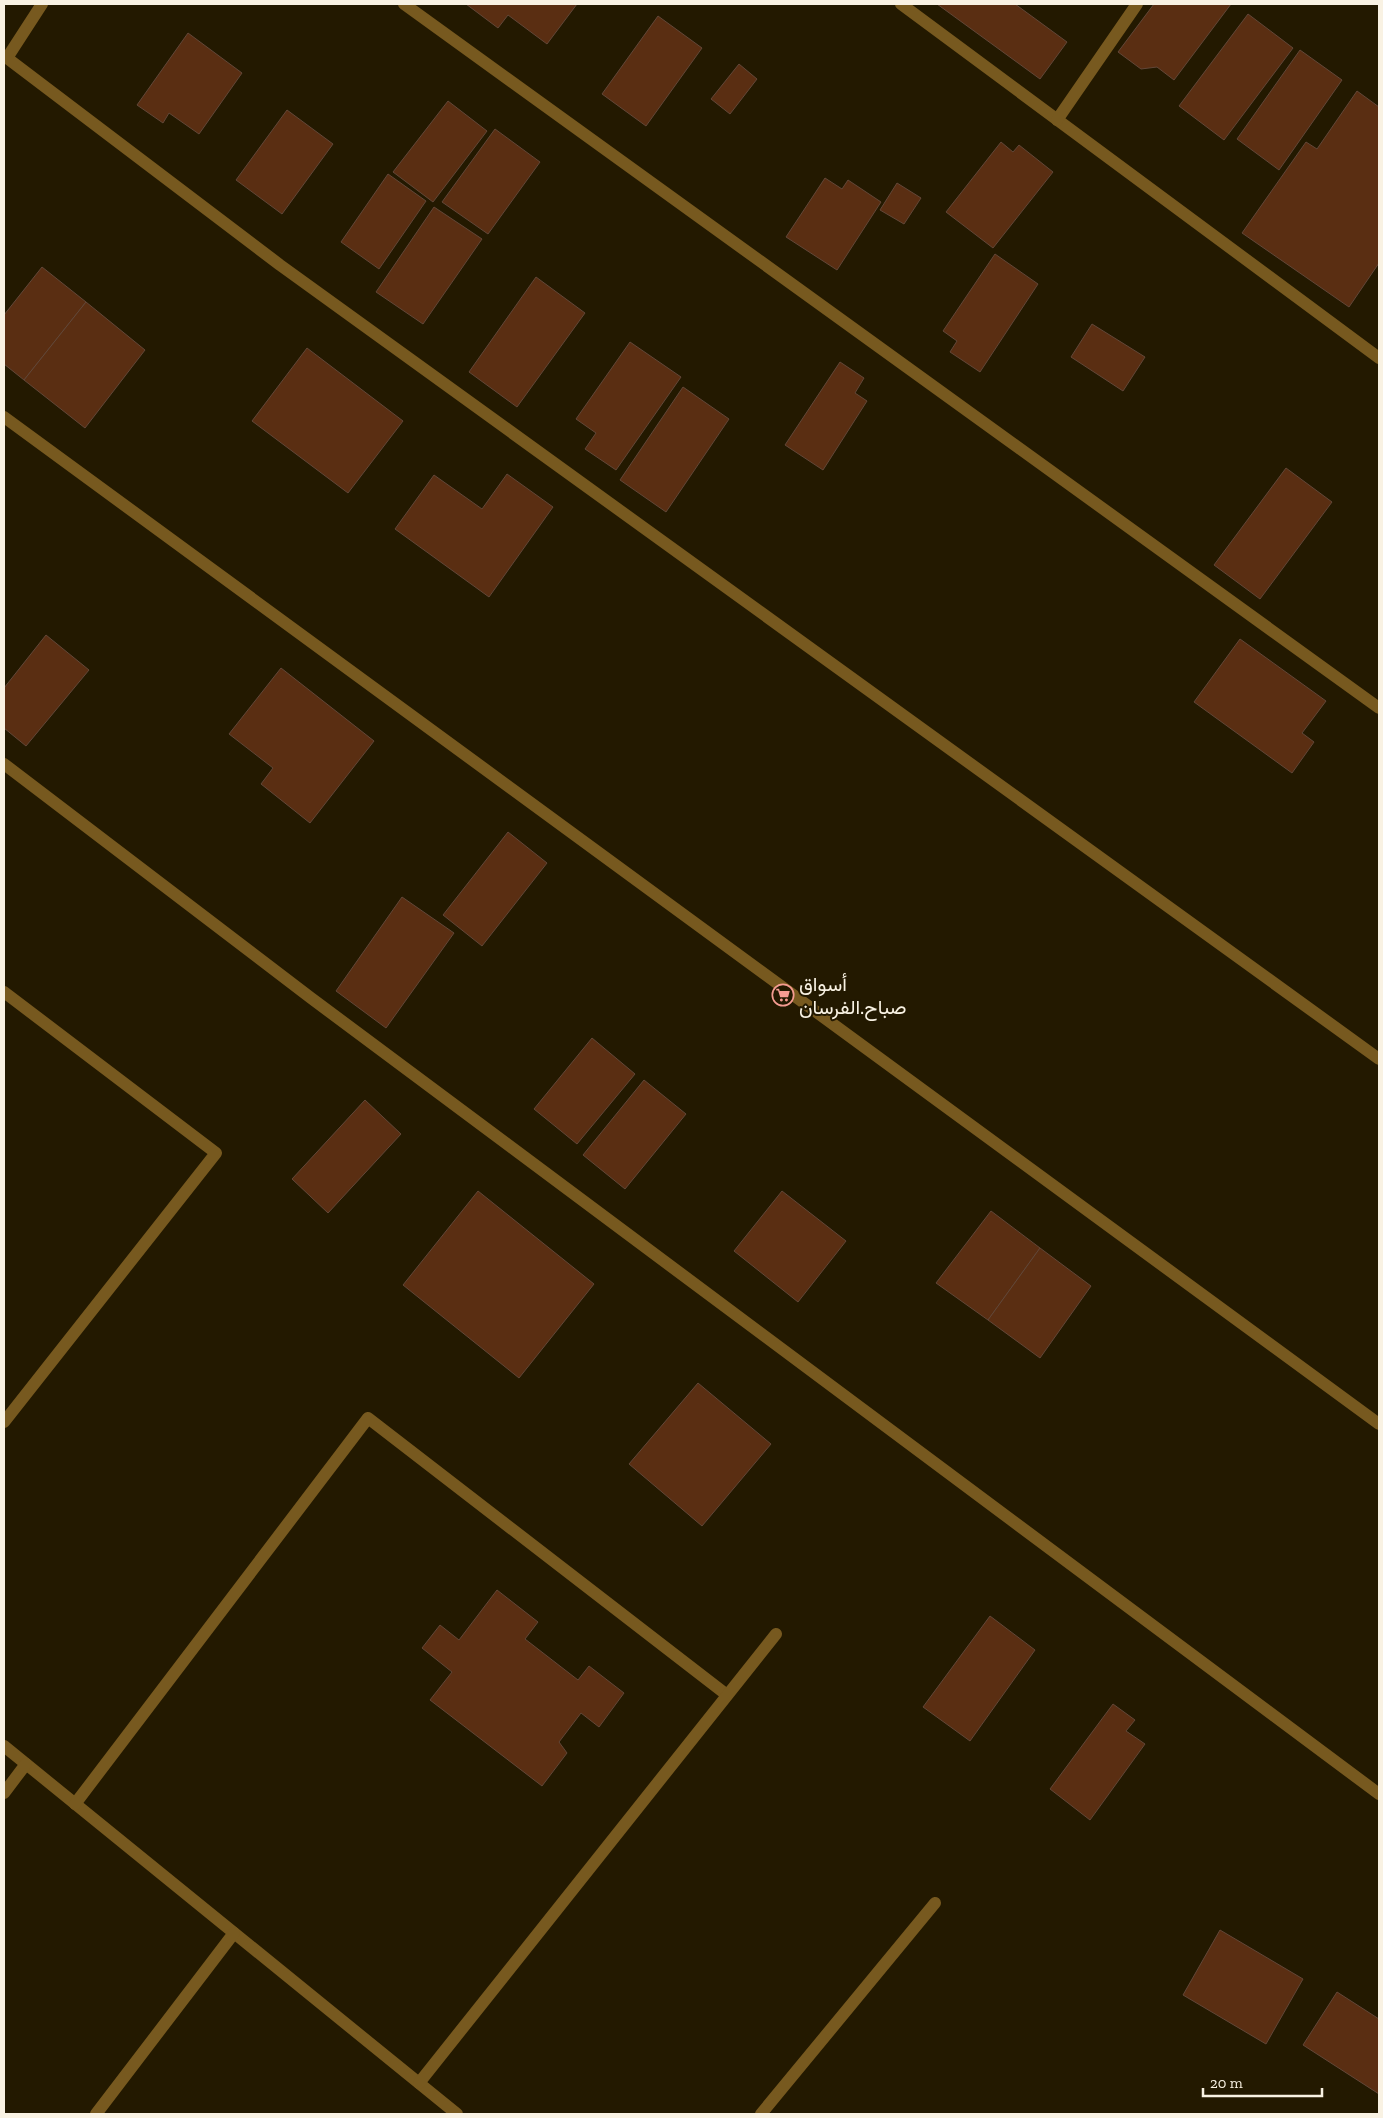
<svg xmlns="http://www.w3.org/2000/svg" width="1383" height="2118" viewBox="0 0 1383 2118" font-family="'Zilla Slab',Vazirmatn,serif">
	<rect width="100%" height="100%" fill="#231900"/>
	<g fill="#5a2e12" stroke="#624738">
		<polygon points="466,4 577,4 547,44 508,15 498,28"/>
		<polygon points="937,4 1015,4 1067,42 1040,79"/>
		<polygon points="1154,4 1231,4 1174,80 1157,67 1141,69 1118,52"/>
		<polygon points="1248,14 1293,48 1224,140 1179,106"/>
		<polygon points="658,16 702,48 646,126 602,94"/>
		<polygon points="188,33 242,73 199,134 169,113 163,123 137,105"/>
		<polygon points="1300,50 1342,80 1279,170 1237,139"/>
		<polygon points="739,64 757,79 730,114 711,99"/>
		<polygon points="1357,91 1379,107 1379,263 1349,307 1242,233 1306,142 1317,149"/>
		<polygon points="448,101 487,131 433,202 393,172"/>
		<polygon points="287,110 333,144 282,214 236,180"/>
		<polygon points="495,129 540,162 488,234 442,202"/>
		<polygon points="1001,142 1013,152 1019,145 1053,172 993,248 946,212"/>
		<polygon points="388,174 426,201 379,269 341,242"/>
		<polygon points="825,178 842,189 848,180 881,202 837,270 786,237"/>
		<polygon points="897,183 921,198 904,224 880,210"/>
		<polygon points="434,207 482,239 423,324 376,292"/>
		<polygon points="995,254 1038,284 980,372 950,352 957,341 943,331"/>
		<polygon points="42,267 86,302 24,380 4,364 4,315"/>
		<polygon points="536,277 585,313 517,407 469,372"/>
		<polygon points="86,302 145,350 85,428 24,380"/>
		<polygon points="1092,324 1145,357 1123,391 1071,357"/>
		<polygon points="630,342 681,377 616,470 585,449 596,433 576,419"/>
		<polygon points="307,348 403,421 348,493 252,421"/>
		<polygon points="840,362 864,378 855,393 867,401 823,470 785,445"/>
		<polygon points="683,387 729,419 666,512 620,480"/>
		<polygon points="1286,468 1332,502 1260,599 1214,565"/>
		<polygon points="507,474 553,507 489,597 395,529 434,475 482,509"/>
		<polygon points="46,635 89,670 26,746 4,728 4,688"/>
		<polygon points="1240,639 1326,701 1302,733 1314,742 1292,773 1194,702"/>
		<polygon points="281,668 374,741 310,823 261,784 273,768 229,734"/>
		<polygon points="508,832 547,863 482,946 443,915"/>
		<polygon points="402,897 454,933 386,1028 336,991"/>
		<polygon points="592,1038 635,1074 577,1144 534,1109"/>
		<polygon points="644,1080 686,1114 625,1189 583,1155"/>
		<polygon points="365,1100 401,1134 328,1213 292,1179"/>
		<polygon points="478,1191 594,1284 519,1378 403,1285"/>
		<polygon points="782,1191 846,1241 798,1302 734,1251"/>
		<polygon points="991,1211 1040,1248 988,1320 936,1283"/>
		<polygon points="1040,1248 1091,1286 1040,1358 988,1320"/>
		<polygon points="698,1383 771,1444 702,1526 629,1464"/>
		<polygon points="497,1590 538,1622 525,1639 578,1680 589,1666 624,1693 599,1727 581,1713 559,1742 567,1753 542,1786 430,1700 452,1672 422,1648 440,1625 459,1640"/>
		<polygon points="990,1616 1035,1650 970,1741 923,1707"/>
		<polygon points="1113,1704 1135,1720 1126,1731 1145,1744 1090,1820 1050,1789"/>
		<polygon points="1220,1930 1303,1979 1266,2044 1183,1995"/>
		<polygon points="1337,1992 1379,2019 1379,2094 1303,2045"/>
	</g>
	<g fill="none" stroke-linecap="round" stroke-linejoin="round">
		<g stroke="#77591f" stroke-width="12">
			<polyline points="42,4 7,58 280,265 1379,1059"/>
			<polyline points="404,4 1379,708"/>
			<polyline points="901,4 1379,358"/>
			<polyline points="1057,120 1137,4"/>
			<polyline points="4,417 1379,1424"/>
			<polyline points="4,764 311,998 1379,1794"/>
			<polyline points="4,992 216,1153 4,1422"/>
			<polyline points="4,1746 457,2114"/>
			<polyline points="4,1793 26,1764"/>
			<polyline points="75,1804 368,1418 727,1695"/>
			<polyline points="419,2083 776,1634"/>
			<polyline points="96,2114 234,1933"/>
			<polyline points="761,2114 935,1903"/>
		</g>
	</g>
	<defs>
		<g id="supermarket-ring" transform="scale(1.125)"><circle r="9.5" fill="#231900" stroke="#f59c91" stroke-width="1.5"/><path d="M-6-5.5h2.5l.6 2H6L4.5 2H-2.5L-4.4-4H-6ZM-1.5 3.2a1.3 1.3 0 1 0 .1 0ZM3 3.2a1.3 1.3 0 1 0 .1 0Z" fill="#f59c91"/></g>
	</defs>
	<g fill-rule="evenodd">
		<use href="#supermarket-ring" x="783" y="995"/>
	</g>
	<g text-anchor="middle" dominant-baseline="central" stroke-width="4" stroke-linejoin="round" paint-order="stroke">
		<g font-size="20" fill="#f9f2e3" stroke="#231900" text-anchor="start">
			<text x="799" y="984">أسواق<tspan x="799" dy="23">صباح.الفرسان</tspan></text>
		</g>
	</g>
	<rect width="1383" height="2118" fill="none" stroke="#f9f2e3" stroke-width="10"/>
	<path d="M1203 2088v8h119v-8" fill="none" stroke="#f9f2e3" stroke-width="2.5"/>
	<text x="1210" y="2088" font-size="15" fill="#f9f2e3" stroke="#231900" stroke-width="4" paint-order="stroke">20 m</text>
</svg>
